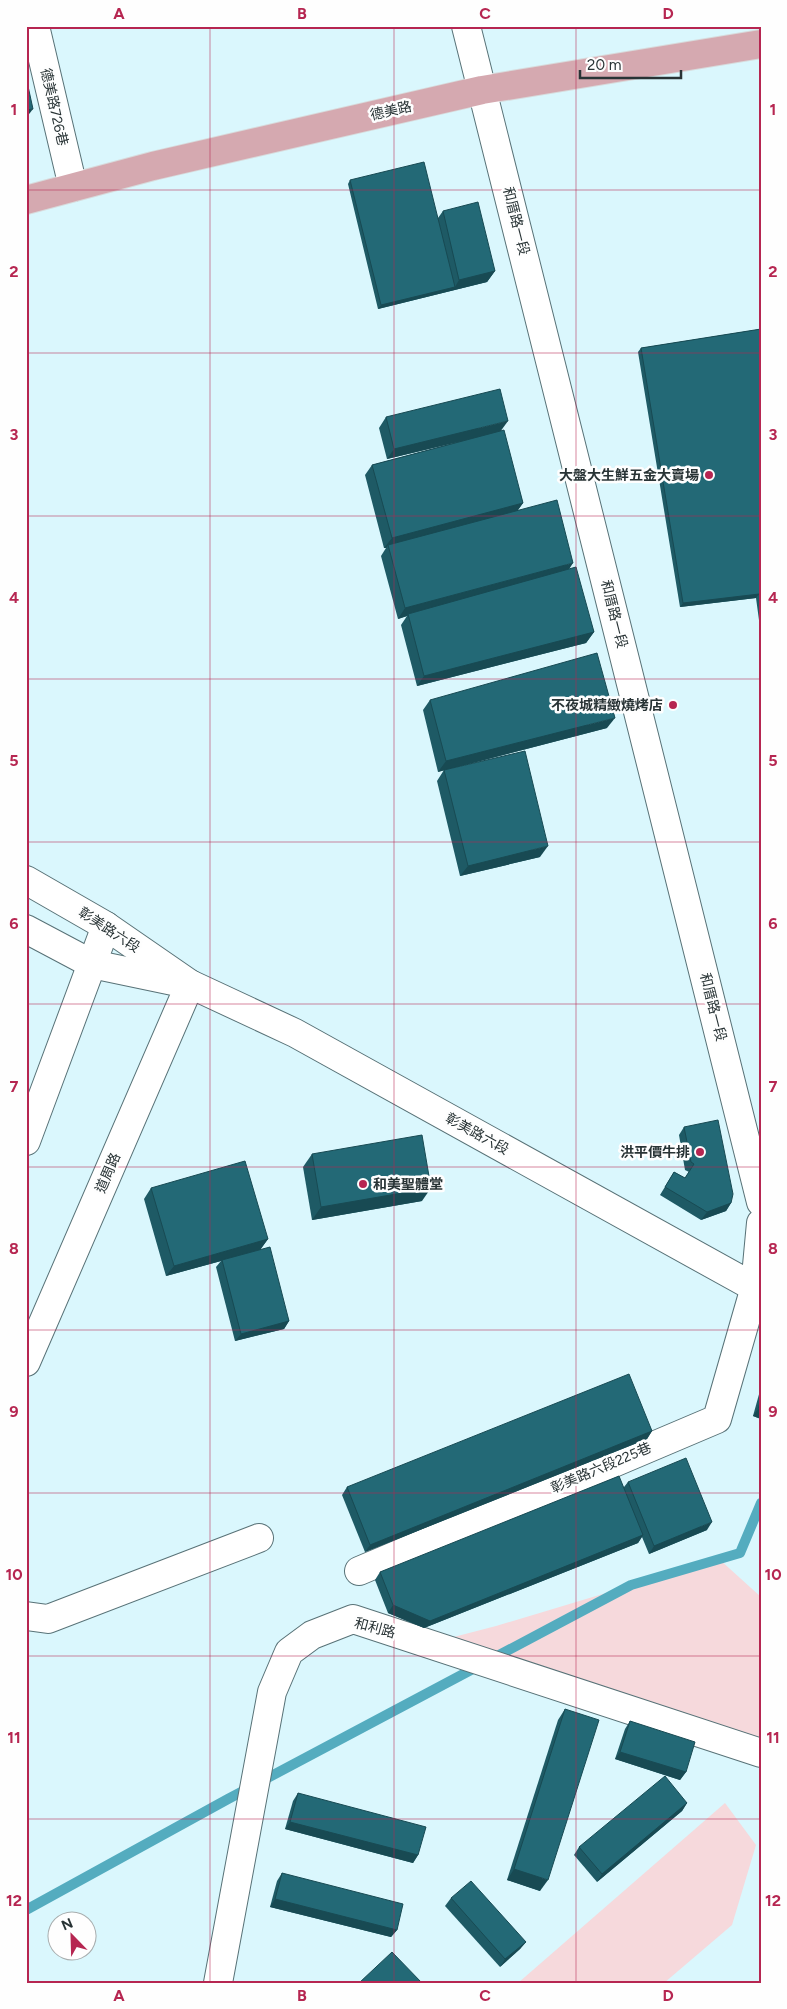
<svg xmlns="http://www.w3.org/2000/svg" width="787" height="2009" viewBox="0 0 787 2009" font-family="Figtree,'Noto Sans TC',sans-serif">
	<rect width="100%" height="100%" fill="#daf7fd"/>
	<g fill="#f6d9dc">
		<polygon points="719,1559 761,1597 761,1752 446,1639 496,1626"/>
		<polygon points="725,1803 756,1845 732,1925 664,1983 518,1983"/>
	</g>
	<g fill="none" stroke-linecap="round" stroke-linejoin="round">
		<polyline stroke="#54acbf" stroke-width="10" points="26,1910 228,1799 631,1585 740,1553 761,1503"/>
		<g stroke="#587277" stroke-width="30">
			<g id="minor">
				<polyline points="35,26 73,187"/>
				<polyline points="466,26 761,1202"/>
				<polyline points="26,880 106,926 190,984 295,1033 761,1291"/>
				<polyline points="26,929 92,964 178,982"/>
				<polyline points="26,1141 106,926"/>
				<polyline points="26,1362 190,984"/>
				<polyline points="359,1571 717,1419 755,1287 761,1223"/>
				<polyline points="26,1616 48,1619 259,1538"/>
				<polyline points="218,1983 272,1692 289,1652 312,1635 353,1619 761,1753"/>
			</g>
		</g>
		<g stroke="#d8dadb" stroke-width="30">
			<polyline id="major" points="26,200 153,166 482,90 761,44"/>
		</g>
		<use href="#minor" stroke="#fff" stroke-width="28"/>
		<use href="#major" stroke="#d5a9b0" stroke-width="28"/>
	</g>
	<g fill="#1e5a65">
		<polygon points="350,180 438,218 443,211 495,271 487,282 378,309 348,184"/>
		<polygon points="761,329 761,635 756,598 680,607 638,352 641,348"/>
		<polygon points="386,417 501,431 523,503 518,510 569,569 594,632 586,643 417,686 401,625 407,616 398,619 381,556 386,548 384,548 365,475 372,465 462,441 387,459 379,428"/>
		<polygon points="430,700 607,728 450,769 540,857 460,876 437,781 444,770 438,772 423,710"/>
		<polygon points="761,1027 761,1042 759,1030"/>
		<polygon points="684,1127 731,1203 726,1211 701,1220 660,1195 674,1172 685,1178 689,1172 685,1170 679,1135"/>
		<polygon points="312,1154 422,1201 312,1220 303,1167"/>
		<polygon points="151,1188 268,1239 260,1250 289,1321 284,1329 235,1341 216,1267 221,1261 166,1276 144,1199"/>
		<polygon points="761,1387 761,1419 753,1416"/>
		<polygon points="652,1431 647,1439 365,1552 342,1495 347,1487"/>
		<polygon points="628,1482 707,1530 649,1554 642,1537 638,1543 424,1628 388,1613 375,1580 380,1572 624,1487"/>
		<polygon points="565,1709 540,1891 507,1880 558,1720"/>
		<polygon points="630,1721 686,1772 680,1780 615,1759 625,1729"/>
		<polygon points="298,1793 418,1855 413,1863 285,1829 293,1801"/>
		<polygon points="687,1803 682,1811 597,1882 574,1855 579,1847"/>
		<polygon points="282,1873 397,1930 391,1937 270,1907 277,1881"/>
		<polygon points="451,1898 526,1942 520,1949 500,1967 445,1906"/>
	</g>
	<g fill="#184a53">
		<polygon points="33,109 26,118 26,110"/>
		<polygon points="495,271 487,282 378,309 381,305 455,287 459,280"/>
		<polygon points="508,421 500,432 387,459 394,449"/>
		<polygon points="523,503 515,514 388,545 386,548 384,548 392,538"/>
		<polygon points="573,563 566,574 408,614 407,616 398,619 405,608"/>
		<polygon points="759,594 756,598 680,607 683,603"/>
		<polygon points="594,632 586,643 417,686 424,676"/>
		<polygon points="615,718 607,728 438,772 446,761"/>
		<polygon points="548,846 540,857 460,876 468,866"/>
		<polygon points="431,1188 422,1201 312,1220 321,1207"/>
		<polygon points="731,1203 726,1211 701,1220 707,1212"/>
		<polygon points="268,1239 260,1250 222,1260 221,1261 166,1276 174,1266"/>
		<polygon points="289,1321 284,1329 235,1341 241,1334"/>
		<polygon points="758,1409 761,1410 761,1419 753,1416"/>
		<polygon points="652,1431 647,1439 365,1552 370,1545"/>
		<polygon points="712,1522 707,1530 649,1554 654,1546"/>
		<polygon points="643,1535 638,1543 424,1628 388,1613 393,1605"/>
		<polygon points="620,1752 686,1772 680,1780 615,1759"/>
		<polygon points="687,1803 682,1811 597,1882 602,1874"/>
		<polygon points="290,1822 418,1855 413,1863 285,1829"/>
		<polygon points="514,1869 548,1880 540,1891 507,1880"/>
		<polygon points="275,1899 397,1930 391,1937 270,1907"/>
		<polygon points="526,1942 520,1949 500,1967 505,1959"/>
	</g>
	<g fill="#236976" stroke="#184a53">
		<polygon points="26,77 33,109 26,110"/>
		<polygon points="424,162 455,287 381,305 350,180"/>
		<polygon points="478,202 495,271 459,280 443,211"/>
		<polygon points="761,329 761,610 759,594 683,603 641,348"/>
		<polygon points="500,389 508,421 394,449 386,417"/>
		<polygon points="504,430 523,503 392,538 372,465"/>
		<polygon points="557,500 573,563 405,608 388,545"/>
		<polygon points="576,567 594,632 424,676 408,614"/>
		<polygon points="597,653 615,718 446,761 430,700"/>
		<polygon points="525,751 548,846 468,866 444,770"/>
		<polygon points="718,1120 733,1194 731,1203 707,1212 665,1187 674,1172 685,1178 694,1164 691,1162 684,1127"/>
		<polygon points="422,1135 431,1188 321,1207 312,1154"/>
		<polygon points="245,1161 268,1239 174,1266 151,1188"/>
		<polygon points="270,1247 289,1321 241,1334 222,1260"/>
		<polygon points="629,1374 652,1431 370,1545 347,1487"/>
		<polygon points="761,1399 761,1410 758,1409"/>
		<polygon points="686,1458 712,1522 654,1546 628,1482"/>
		<polygon points="619,1476 643,1535 430,1621 393,1605 380,1572"/>
		<polygon points="565,1709 599,1720 548,1880 514,1869"/>
		<polygon points="630,1721 695,1742 686,1772 620,1752"/>
		<polygon points="665,1776 687,1803 602,1874 579,1847"/>
		<polygon points="298,1793 426,1827 418,1855 290,1822"/>
		<polygon points="282,1873 403,1904 397,1930 275,1899"/>
		<polygon points="471,1881 526,1942 505,1959 451,1898"/>
		<polygon points="392,1952 422,1983 359,1983"/>
	</g>
	<path fill="none" stroke="#b62651" stroke-width="1" stroke-opacity="0.55" d="M210 26V1983M394 26V1983M576 26V1983M26 190H761M26 353H761M26 516H761M26 679H761M26 842H761M26 1004H761M26 1167H761M26 1330H761M26 1493H761M26 1656H761M26 1819H761"/>
	<g fill="#b62651" stroke="#fefefe" stroke-width="2">
		<circle cx="709" cy="475" r="5"/>
		<circle cx="673" cy="705" r="5"/>
		<circle cx="700" cy="1152" r="5"/>
		<circle cx="363" cy="1184" r="5"/>
	</g>
	<g text-anchor="middle" dominant-baseline="central" stroke-width="5" stroke-linejoin="round" paint-order="stroke">
		<g font-size="14" fill="#283335" stroke="#fefefe">
			<text transform="translate(54 107) rotate(77)">德美路726巷</text>
			<text transform="translate(391 111) rotate(-13)">德美路</text>
			<text transform="translate(516 221) rotate(76)">和厝路一段</text>
			<text transform="translate(614 614) rotate(76)">和厝路一段</text>
			<text transform="translate(109 930) rotate(33)">彰美路六段</text>
			<text transform="translate(713 1007) rotate(76)">和厝路一段</text>
			<text transform="translate(477 1134) rotate(29)">彰美路六段</text>
			<text transform="translate(108 1173) rotate(-67)">道周路</text>
			<text transform="translate(601 1468) rotate(-23)">彰美路六段225巷</text>
			<text transform="translate(375 1628) rotate(15)">和利路</text>
		</g>
		<g font-size="14" font-weight="bold" fill="#283335" stroke="#fefefe" text-anchor="end">
			<text x="699" y="475">大盤大生鮮五金大賣場</text>
			<text x="663" y="705">不夜城精緻燒烤店</text>
			<text x="690" y="1152">洪平價牛排</text>
			<text x="373" y="1184" text-anchor="start">和美聖體堂</text>
		</g>
	</g>
	<rect width="787" height="2009" fill="none" stroke="#fefefe" stroke-width="55"/>
	<g transform="translate(72 1936) rotate(337)"><circle r="24" fill="#fefefe" stroke="#a8adae"/>
	<path d="M0-4L9 19L0 12L-9 19Z" fill="#b62651"/>
	<text y="-8" font-size="14" font-weight="bold" text-anchor="middle" fill="#283335">N</text>
	</g>
	<path d="M580 70v8h101v-8" fill="none" stroke="#283335" stroke-width="2.5"/>
	<text x="587" y="70" font-size="15" fill="#283335" stroke="#fefefe" stroke-width="4" paint-order="stroke">20 m</text>
	<rect x="28" y="28" width="732" height="1954" fill="none" stroke="#b62651" stroke-width="2"/>
	<g font-size="16" text-anchor="middle" font-weight="bold" fill="#b62651">
		<text x="119" y="19">A</text>
		<text x="302" y="19">B</text>
		<text x="485" y="19">C</text>
		<text x="668" y="19">D</text>
		<text x="14" y="115">1</text>
		<text x="773" y="115">1</text>
		<text x="14" y="277">2</text>
		<text x="773" y="277">2</text>
		<text x="14" y="440">3</text>
		<text x="773" y="440">3</text>
		<text x="14" y="603">4</text>
		<text x="773" y="603">4</text>
		<text x="14" y="766">5</text>
		<text x="773" y="766">5</text>
		<text x="14" y="929">6</text>
		<text x="773" y="929">6</text>
		<text x="14" y="1092">7</text>
		<text x="773" y="1092">7</text>
		<text x="14" y="1254">8</text>
		<text x="773" y="1254">8</text>
		<text x="14" y="1417">9</text>
		<text x="773" y="1417">9</text>
		<text x="14" y="1580">10</text>
		<text x="773" y="1580">10</text>
		<text x="14" y="1743">11</text>
		<text x="773" y="1743">11</text>
		<text x="14" y="1906">12</text>
		<text x="773" y="1906">12</text>
		<text x="119" y="2001">A</text>
		<text x="302" y="2001">B</text>
		<text x="485" y="2001">C</text>
		<text x="668" y="2001">D</text>
	</g>
</svg>
